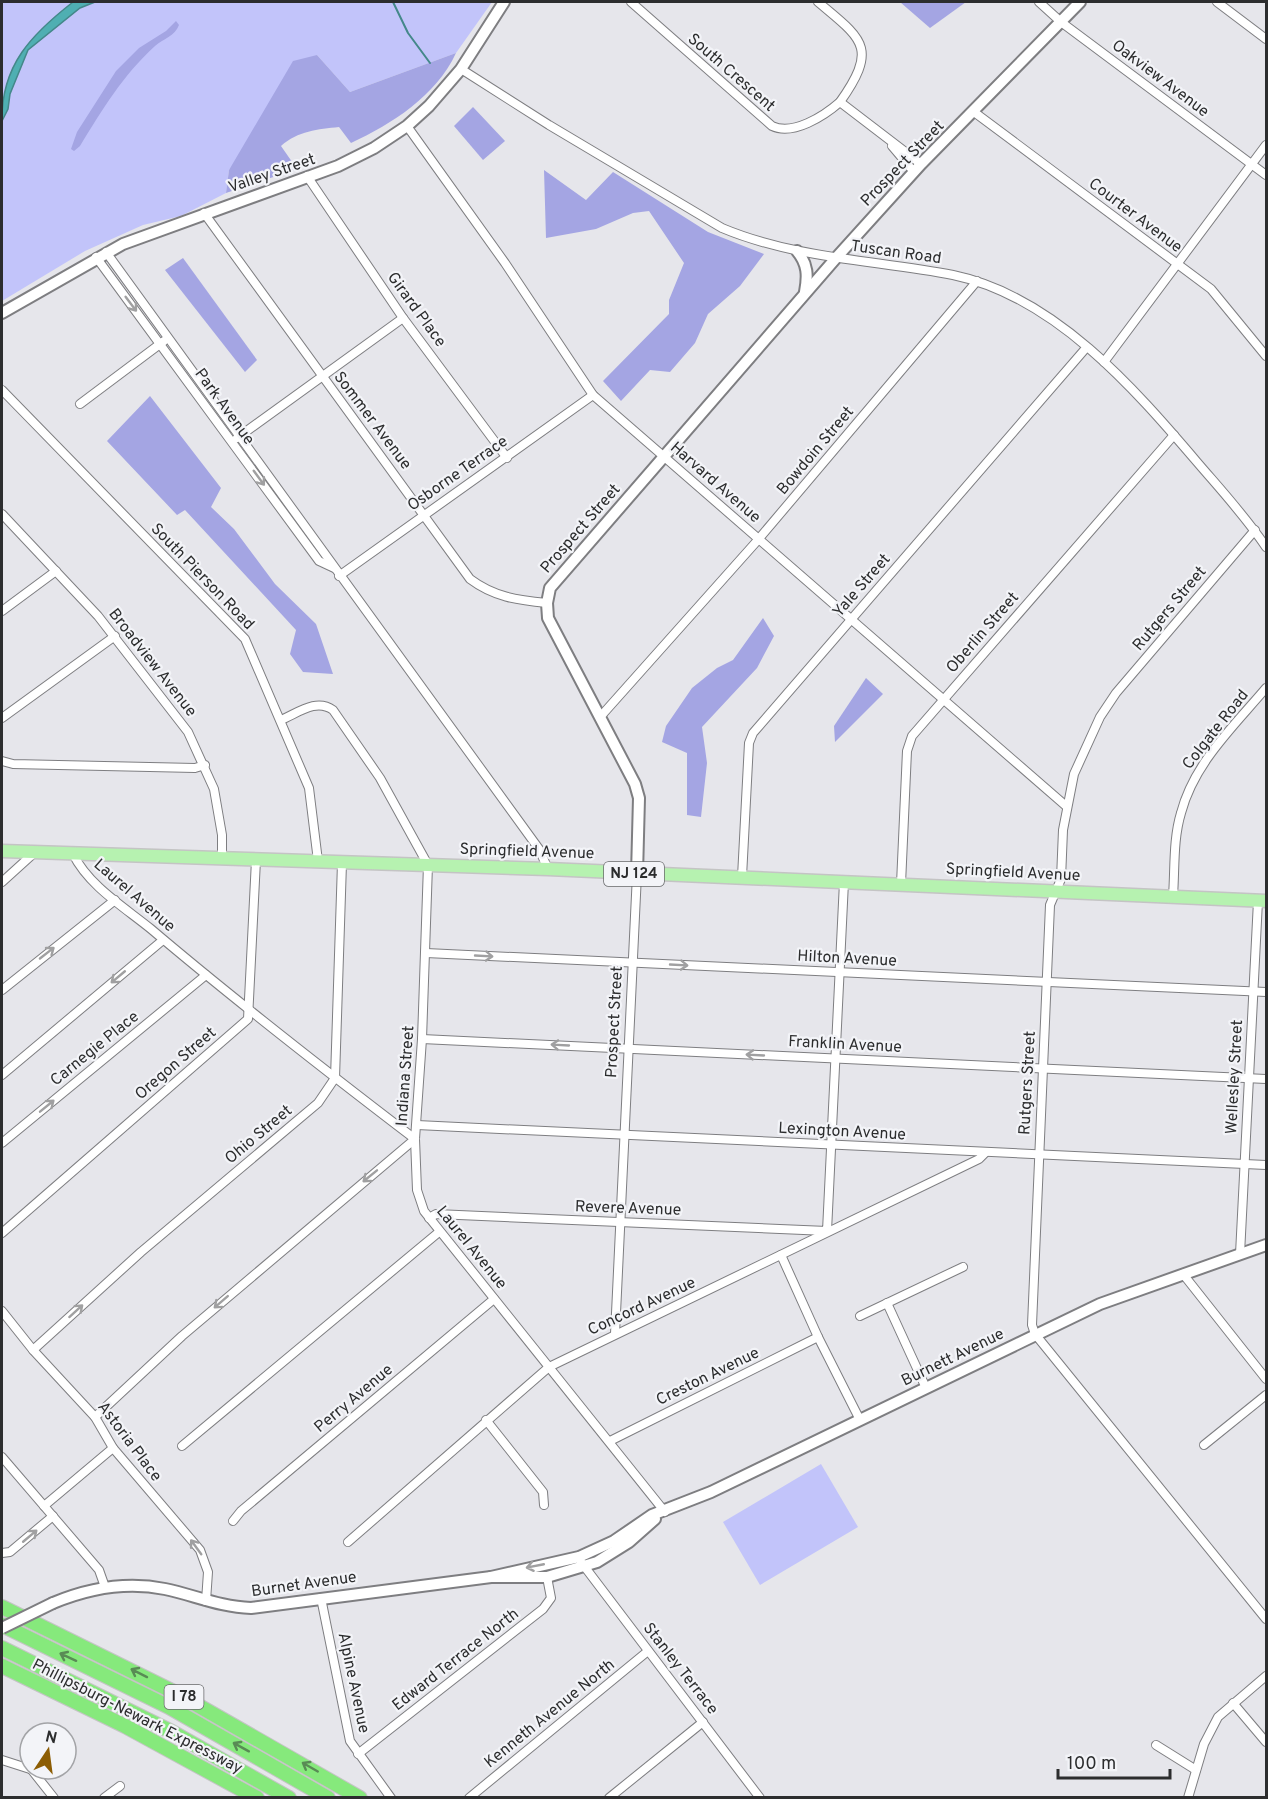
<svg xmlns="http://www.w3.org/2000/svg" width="1268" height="1799" viewBox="0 0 1268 1799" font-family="Overpass,sans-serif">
	<rect width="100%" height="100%" fill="#e6e6eb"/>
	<g fill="#c2c4fa">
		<polygon points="2,2 492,2 456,53 350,92 317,55 229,170 226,193 181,216 143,225 85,251 2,301"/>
		<polygon points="821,1464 858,1527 760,1585 723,1522"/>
	</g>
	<g fill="#a4a5e3">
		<polygon points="900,2 966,2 930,28"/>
		<path d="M176 21 179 25C175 36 163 39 155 46 123 75 102 110 80 146L74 151 71 149 77 132 116 71 139 48 166 31Z"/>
		<path d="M456 53C436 96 392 124 351 143L339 127C318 129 298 131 281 146L297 169 226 193 229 170 293 61 317 55 350 92Z"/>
		<polygon points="473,107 505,141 483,160 454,126"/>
		<polygon points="544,170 586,200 613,172 708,232 764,254 740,286 708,314 695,343 670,372 650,370 621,401 603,381 669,314 669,300 684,263 649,211 633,213 596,229 546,238"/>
		<polygon points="183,258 257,360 245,372 165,270"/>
		<polygon points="150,396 221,488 211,507 234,529 275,584 316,624 333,674 303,672 290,654 296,630 185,510 177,515 107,441"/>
		<polygon points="763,618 774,636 757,668 702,727 707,763 701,817 687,815 687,753 662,742 666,726 692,688 717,668 733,660"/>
		<polygon points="866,678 883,694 835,742 834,726"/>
	</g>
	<path fill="#4fafb2" stroke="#44888a" stroke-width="1.5" d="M73 2H95L80 8 28 50 10 94 8 109 2 121C1 65 32 34 73 2Z"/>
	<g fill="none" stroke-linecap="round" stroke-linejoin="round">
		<polyline stroke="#44888a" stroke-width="2" points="393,2 408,33 430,63"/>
		<g stroke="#7e7e81" stroke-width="10">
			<g id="street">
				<path d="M631 2 772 126C793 136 824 116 840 102L921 164"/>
				<path d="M818 2C862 39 879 47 840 102"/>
				<polyline points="1039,2 1061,22 1266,175"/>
				<polyline points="1217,2 1266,39"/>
				<path d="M461 69 549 125 722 228C796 259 876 260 953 275 1054 296 1134 388 1197 462 1221 490 1246 517 1266 547"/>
				<polyline points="974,112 1211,289 1266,356"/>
				<polyline points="407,126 505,263 593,395 1066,806"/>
				<polyline points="892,146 914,172"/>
				<polyline points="307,176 403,318 507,458"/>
				<path d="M204 213 470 579C494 597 517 600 547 603"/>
				<polyline points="106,252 539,849 548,869"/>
				<polyline points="96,257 319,561 334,568"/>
				<polyline points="1104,362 1266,145"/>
				<polyline points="2,390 245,639 309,788 318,861"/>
				<polyline points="80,404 164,341"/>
				<polyline points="237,438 403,318"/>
				<polyline points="2,514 98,616 188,732 214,789 222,835 222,859"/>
				<polyline points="1255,530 1116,693 1100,717 1074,774 1063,830 1061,879 1050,905 1032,1325 1035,1334 1266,1619"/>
				<polyline points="339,576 593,395"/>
				<polyline points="2,611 56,571"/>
				<polyline points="601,716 757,541 977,281"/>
				<polyline points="2,718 115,636"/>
				<path d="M281 720C298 713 316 698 333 710L380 778 428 865 422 1039 415 1139 417 1190 424 1211 665 1512"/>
				<polyline points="2,761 13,764 195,768 205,765"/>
				<path d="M73 854C89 886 124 907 151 929 237 1002 326 1071 415 1139"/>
				<polyline points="742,877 749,743 753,733 1086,348"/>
				<polyline points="2,882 34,853"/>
				<polyline points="901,884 907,751 912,736 1174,435"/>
				<path d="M1173 896C1175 869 1173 839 1181 813 1194 763 1234 726 1266 688"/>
				<polyline points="426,953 1266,992"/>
				<polyline points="2,990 115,900"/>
				<polyline points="422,1039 1266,1079"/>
				<polyline points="2,1075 163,940"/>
				<polyline points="417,1125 1266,1165"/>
				<polyline points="2,1143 206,975"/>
				<polyline points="429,1218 436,1214 827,1231 844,882"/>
				<polyline points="2,1233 248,1019 256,860"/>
				<polyline points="1240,1254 1258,901"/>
				<polyline points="781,1255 818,1337 860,1420"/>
				<polyline points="1183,1274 1266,1379"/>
				<polyline points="887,1303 926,1388"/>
				<polyline points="2,1311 33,1350 95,1417 113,1448 200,1550 208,1572 206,1601"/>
				<polyline points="860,1316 963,1267"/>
				<polyline points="615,1334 637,874"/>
				<polyline points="33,1350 141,1252 318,1103 335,1078 342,863"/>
				<polyline points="95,1417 182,1336 415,1139"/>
				<polyline points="486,1420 543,1492 544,1505"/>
				<polyline points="610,1441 818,1337"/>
				<polyline points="1204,1445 1266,1395"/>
				<polyline points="182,1446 439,1232"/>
				<polyline points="2,1457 99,1570 105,1587"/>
				<polyline points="44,1506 113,1448"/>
				<polyline points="233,1521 241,1511 494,1299"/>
				<polyline points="348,1542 549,1367 979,1159 985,1153"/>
				<polyline points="2,1553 10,1552 53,1516"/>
				<polyline points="581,1562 760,1798"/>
				<polyline points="321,1598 350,1741 391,1798"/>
				<polyline points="1233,1703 1266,1742"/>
				<polyline points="1156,1745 1196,1770"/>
				<polyline points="358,1754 543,1609 551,1598 547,1577"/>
				<polyline points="2,1760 30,1769"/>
				<polyline points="31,1769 54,1798"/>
				<polyline points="104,1798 120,1786"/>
				<polyline points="469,1798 648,1651"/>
				<polyline points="609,1798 703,1722"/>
				<polyline points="1188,1798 1204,1744 1218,1717 1266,1676"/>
			</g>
		</g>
		<g stroke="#7e7e81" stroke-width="14">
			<g id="secondary">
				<path d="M797 251C808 264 808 276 805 292"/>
				<polyline points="2,313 123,244 338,166 374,148 407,126 429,106 461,69 504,2"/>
				<polyline points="637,874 639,798 635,784 548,618 547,603 550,588 836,258 921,164 1080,2"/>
				<polyline points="491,1577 579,1557 614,1541 652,1515 711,1492 1100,1304 1266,1245"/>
				<path d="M53 1603C89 1588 126 1581 165 1589 194 1595 220 1607 251 1608L491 1577H547L597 1562 629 1542 655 1519"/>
			</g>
		</g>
		<g stroke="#c4c4c4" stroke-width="15">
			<polyline id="primary" points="2,851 548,869 1266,901"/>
		</g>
		<g stroke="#c4c4c4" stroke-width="16">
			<g id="highway">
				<polyline points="2,1607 178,1694 360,1798"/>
				<polyline points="2,1625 169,1707 328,1798"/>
				<polyline points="2,1648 172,1732 289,1798"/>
				<polyline points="2,1666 125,1726 257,1798"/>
			</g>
		</g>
		<use href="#street" stroke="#fff" stroke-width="8"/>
		<use href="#secondary" stroke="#fff" stroke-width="10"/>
		<use href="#primary" stroke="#b6f2b0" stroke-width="12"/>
		<use href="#highway" stroke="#86e97c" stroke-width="14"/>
		<g stroke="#7e7e81" stroke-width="14" stroke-linecap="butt">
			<polyline id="secondary-bridge" points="2,1628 53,1603"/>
		</g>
		<use href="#secondary-bridge" stroke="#fff" stroke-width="10"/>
	</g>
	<defs><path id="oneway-shaft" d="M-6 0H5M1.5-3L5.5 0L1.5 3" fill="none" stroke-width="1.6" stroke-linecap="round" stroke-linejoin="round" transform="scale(1.5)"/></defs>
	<g stroke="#a0a0a1">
		<use href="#oneway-shaft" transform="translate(131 304) rotate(53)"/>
		<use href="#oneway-shaft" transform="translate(259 478) rotate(54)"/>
		<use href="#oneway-shaft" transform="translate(47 953) rotate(-38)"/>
		<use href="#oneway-shaft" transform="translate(484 956) rotate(3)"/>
		<use href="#oneway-shaft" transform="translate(679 965) rotate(3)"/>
		<use href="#oneway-shaft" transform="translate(118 977) rotate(140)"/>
		<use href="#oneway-shaft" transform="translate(560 1045) rotate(-177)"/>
		<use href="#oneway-shaft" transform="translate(755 1055) rotate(-177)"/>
		<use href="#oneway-shaft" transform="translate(47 1106) rotate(-39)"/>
		<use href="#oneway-shaft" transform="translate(370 1176) rotate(141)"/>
		<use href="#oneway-shaft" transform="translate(221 1302) rotate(139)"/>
		<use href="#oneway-shaft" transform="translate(76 1311) rotate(-42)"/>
		<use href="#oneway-shaft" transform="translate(30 1536) rotate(-40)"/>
		<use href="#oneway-shaft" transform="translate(196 1547) rotate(-126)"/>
		<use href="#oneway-shaft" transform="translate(535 1566) rotate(169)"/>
	</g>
	<g stroke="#598b55">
		<use href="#oneway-shaft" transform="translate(68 1657) rotate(-155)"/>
		<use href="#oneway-shaft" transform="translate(139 1673) rotate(-153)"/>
		<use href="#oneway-shaft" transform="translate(241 1747) rotate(-151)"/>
		<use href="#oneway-shaft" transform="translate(310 1767) rotate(-150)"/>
	</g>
	<g text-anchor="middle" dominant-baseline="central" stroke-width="4.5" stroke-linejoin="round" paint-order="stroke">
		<g fill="#f3f4f8" stroke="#68696b" stroke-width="1.5">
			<rect x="604" y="862" width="60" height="24" rx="4.5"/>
			<rect x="164.5" y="1685" width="39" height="24" rx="4.5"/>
		</g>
		<g font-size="15" font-weight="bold" fill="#2c2d2e">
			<text x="634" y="874">NJ 124</text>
			<text x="184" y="1697">I 78</text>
		</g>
		<g font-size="16" fill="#2c2d2e" stroke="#f3f4f8">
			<text transform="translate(731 73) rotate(41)">South Crescent</text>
			<text transform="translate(1160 79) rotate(37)">Oakview Avenue</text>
			<text transform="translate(903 164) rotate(-46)">Prospect Street</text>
			<text transform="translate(272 174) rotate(-19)">Valley Street</text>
			<text transform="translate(1135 216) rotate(37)">Courter Avenue</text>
			<text transform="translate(896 253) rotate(8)">Tuscan Road</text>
			<text transform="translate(416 310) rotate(54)">Girard Place</text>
			<text transform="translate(224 407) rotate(54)">Park Avenue</text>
			<text transform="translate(372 421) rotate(53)">Sommer Avenue</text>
			<text transform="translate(816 451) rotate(-50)">Bowdoin Street</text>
			<text transform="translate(458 474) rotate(-35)">Osborne Terrace</text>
			<text transform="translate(715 483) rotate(41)">Harvard Avenue</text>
			<text transform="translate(581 529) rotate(-49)">Prospect Street</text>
			<text transform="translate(202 577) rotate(46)">South Pierson Road</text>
			<text transform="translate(862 586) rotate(-49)">Yale Street</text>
			<text transform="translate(1170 609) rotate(-50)">Rutgers Street</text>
			<text transform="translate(983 633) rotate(-49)">Oberlin Street</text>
			<text transform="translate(152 663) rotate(52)">Broadview Avenue</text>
			<text transform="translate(1216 730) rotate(-52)">Colgate Road</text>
			<text transform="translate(527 852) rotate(2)">Springfield Avenue</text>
			<text transform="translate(1013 873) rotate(3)">Springfield Avenue</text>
			<text transform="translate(134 896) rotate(41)">Laurel Avenue</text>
			<text transform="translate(847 959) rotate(3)">Hilton Avenue</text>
			<text transform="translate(615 1022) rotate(-87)">Prospect Street</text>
			<text transform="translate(845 1045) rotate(3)">Franklin Avenue</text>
			<text transform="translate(95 1049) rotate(-39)">Carnegie Place</text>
			<text transform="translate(176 1064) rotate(-41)">Oregon Street</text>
			<text transform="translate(406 1076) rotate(-86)">Indiana Street</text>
			<text transform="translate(1235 1077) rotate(-87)">Wellesley Street</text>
			<text transform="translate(1028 1083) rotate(-87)">Rutgers Street</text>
			<text transform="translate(842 1132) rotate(3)">Lexington Avenue</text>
			<text transform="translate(259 1135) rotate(-40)">Ohio Street</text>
			<text transform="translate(628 1209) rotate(2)">Revere Avenue</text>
			<text transform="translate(471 1248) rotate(51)">Laurel Avenue</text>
			<text transform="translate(642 1307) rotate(-25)">Concord Avenue</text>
			<text transform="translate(953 1358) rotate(-26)">Burnett Avenue</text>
			<text transform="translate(708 1377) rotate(-26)">Creston Avenue</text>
			<text transform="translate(354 1399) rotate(-40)">Perry Avenue</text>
			<text transform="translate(129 1442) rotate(53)">Astoria Place</text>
			<text transform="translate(304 1585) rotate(-8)">Burnet Avenue</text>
			<text transform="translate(456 1660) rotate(-38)">Edward Terrace North</text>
			<text transform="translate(680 1669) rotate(52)">Stanley Terrace</text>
			<text transform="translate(353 1683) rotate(78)">Alpine Avenue</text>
			<text transform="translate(550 1714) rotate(-39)">Kenneth Avenue North</text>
			<text transform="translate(137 1717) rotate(27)">Phillipsburg-Newark Expressway</text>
		</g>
	</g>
	<rect width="1268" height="1799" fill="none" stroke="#2c2d2e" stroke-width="6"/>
	<g transform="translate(48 1751) rotate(13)"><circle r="28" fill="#f3f4f8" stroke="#a3a4a7" stroke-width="1.5"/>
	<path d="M0-4.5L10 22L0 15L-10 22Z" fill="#8c5d04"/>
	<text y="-9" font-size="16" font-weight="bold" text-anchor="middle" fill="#2c2d2e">N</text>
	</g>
	<path d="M1058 1769v9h112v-9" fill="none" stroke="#2c2d2e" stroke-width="3"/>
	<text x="1067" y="1769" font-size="18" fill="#2c2d2e" stroke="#f3f4f8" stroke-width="4.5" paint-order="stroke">100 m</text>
</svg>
